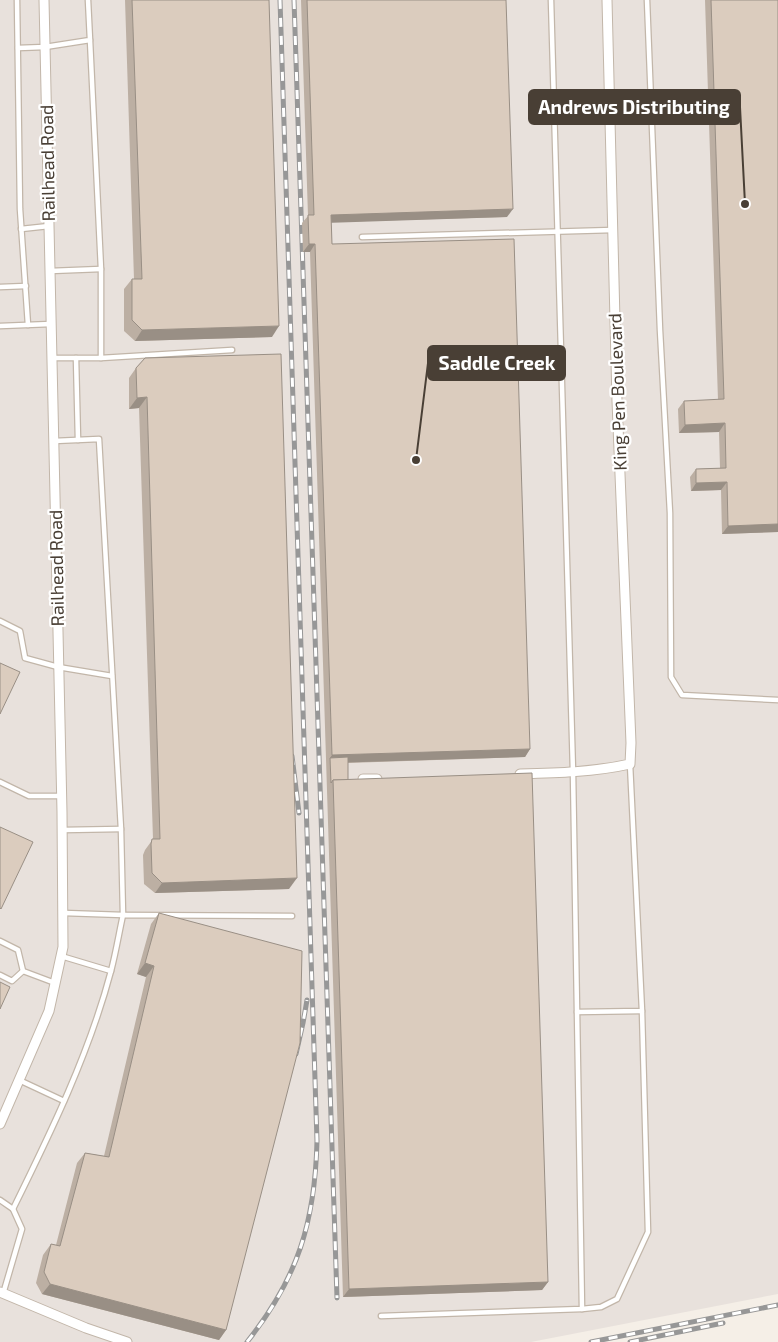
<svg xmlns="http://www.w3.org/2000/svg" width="778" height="1342" viewBox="0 0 778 1342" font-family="'Exo 2',sans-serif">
	<rect width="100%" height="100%" fill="#f5efe7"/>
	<polygon fill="#e8e1dc" points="0,0 778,0 778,1294 531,1342 0,1342"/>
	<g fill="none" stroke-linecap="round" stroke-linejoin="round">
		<g stroke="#c2b6a9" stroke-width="7">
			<g id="service">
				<polyline points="17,0 20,209 28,325"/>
				<polyline points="647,0 660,330 670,513 671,677 682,695 778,700"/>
				<polyline points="90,40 101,269 101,358"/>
				<polyline points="18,48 45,47 90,40 88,0"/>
				<polyline points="21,229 49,226"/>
				<polyline points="362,237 613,230"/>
				<polyline points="50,271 101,269"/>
				<polyline points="0,287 26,286"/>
				<polyline points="0,326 51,324"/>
				<polyline points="52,358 101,358 232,350"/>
				<polyline points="76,358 78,440"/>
				<polyline points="54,441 99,439 121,829 123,915 64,913"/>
				<polyline points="0,621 20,631 25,658 58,667 112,676"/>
				<polyline points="0,782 29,796 62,796"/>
				<polyline points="63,830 121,829"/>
				<polyline points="0,941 18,950 23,971 55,983"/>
				<polyline points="61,956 111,971"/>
				<polyline points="0,975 12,981 23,971"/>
				<polyline points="577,1012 642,1011 630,764"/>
				<polyline points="19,1080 64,1101"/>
				<path d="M0 1200 13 1209C51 1132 89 1054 111 971 116 952 119 933 123 915L292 916"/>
				<polyline points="3,1294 22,1229 13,1209"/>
				<polyline points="582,1309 601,1307 617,1299 648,1232 642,1011"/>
				<polyline points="381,1316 582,1309 573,772 551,0"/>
			</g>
		</g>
		<g stroke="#c2b6a9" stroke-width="11">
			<g id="minor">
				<path d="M520 774C557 773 594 772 630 764L631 743 617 401 607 0"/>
				<polyline points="363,779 377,779"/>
				<polyline points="0,1124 49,1011 63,947 62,812 44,0"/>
				<polyline points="0,1292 86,1328 127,1342"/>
			</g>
		</g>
		<use href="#service" stroke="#fff" stroke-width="4.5"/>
		<use href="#minor" stroke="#fff" stroke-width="9"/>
		<g stroke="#979797" stroke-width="5">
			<g id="rail">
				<polyline points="294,0 337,1298"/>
				<polyline points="292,756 299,813"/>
				<polyline points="296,1054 303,1023 307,1000"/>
				<path d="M247 1342C298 1278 315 1222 317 1141L280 0"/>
				<polyline points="591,1342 778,1305"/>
				<polyline points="630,1342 723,1323"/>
			</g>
		</g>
		<use href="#rail" stroke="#fff" stroke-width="3" stroke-dasharray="9" stroke-linecap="butt"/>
	</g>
	<g fill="#bcafa3">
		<polygon points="125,0 269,0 272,337 135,341 124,331 124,289 132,279 134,279"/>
		<polygon points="301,0 506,0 507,217 331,222 332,244 530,749 525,757 348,763 348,780 548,1282 542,1290 343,1297 310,252 303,252 302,223 308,216"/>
		<polygon points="705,0 778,0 778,532 722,534 721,490 691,491 690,477 696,469 720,468 719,432 679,433 678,409 684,401 718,400"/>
		<polygon points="145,358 289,889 155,893 144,884 143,855 145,850 153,839 139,408 129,409 129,378 136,368"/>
		<polygon points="159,913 226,1330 219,1340 42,1294 36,1283 43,1255 51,1244 56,1245 77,1163 85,1153 104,1156 146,977 137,974 151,924"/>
	</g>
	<g fill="#998f85">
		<polygon points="513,209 507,217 325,223 331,215"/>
		<polygon points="309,244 315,244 310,252 303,252"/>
		<polygon points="279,326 272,337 135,341 142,330"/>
		<polygon points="147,397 139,408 129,409 137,398"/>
		<polygon points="725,423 719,432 679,433 685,425"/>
		<polygon points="727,482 721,490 691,491 696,483"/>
		<polygon points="778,524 778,532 722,534 728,526"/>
		<polygon points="530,749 525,757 330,763 330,758 332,755"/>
		<polygon points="297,878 289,889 155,893 162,883"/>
		<polygon points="145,963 154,966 146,977 137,974"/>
		<polygon points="548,1282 542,1290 343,1297 349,1289"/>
		<polygon points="50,1284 226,1330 219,1340 42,1294"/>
	</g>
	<g fill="#dbccbe" stroke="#998f85">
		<polygon points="132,0 269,0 279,326 142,330 132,320 132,279 142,279"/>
		<polygon points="307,0 506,0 513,209 331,215 332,244 514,239 530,749 332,755 315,244 309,244 308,215 314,215"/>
		<polygon points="711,0 778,0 778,524 728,526 727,482 696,483 696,469 726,468 725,423 685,425 684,401 724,399"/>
		<polygon points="281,354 297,878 162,883 152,873 151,844 152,839 160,839 147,397 137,398 136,368 145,358"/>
		<polygon points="0,663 20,672 0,714"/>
		<polygon points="348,757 348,780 333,780 331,783 330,758"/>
		<polygon points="532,773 548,1282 349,1289 333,780"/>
		<polygon points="0,827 33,842 1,909 0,908"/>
		<polygon points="159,913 302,951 300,1043 226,1330 50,1284 44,1272 51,1244 60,1246 85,1153 109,1157 154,966 145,963"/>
		<polygon points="0,982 10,987 0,1009"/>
	</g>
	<g text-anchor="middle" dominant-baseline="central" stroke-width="4.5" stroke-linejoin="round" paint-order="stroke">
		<g font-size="18" fill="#493f35" stroke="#fff">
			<text transform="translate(47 163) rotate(-91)">Railhead Road</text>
			<text transform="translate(617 392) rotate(-92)">King Pen Boulevard</text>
			<text transform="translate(56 568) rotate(-91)">Railhead Road</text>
		</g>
	</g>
	<path fill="none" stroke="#493f35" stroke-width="2" d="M745 204L740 107M416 460L428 363"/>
	<g fill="#493f35" stroke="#fff" stroke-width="2">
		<circle cx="745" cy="204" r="5"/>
		<circle cx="416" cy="460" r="5"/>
	</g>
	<g fill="#493f35" stroke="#493f35" stroke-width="2">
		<rect x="529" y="90" width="211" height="34" rx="5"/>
		<rect x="428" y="346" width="137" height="34" rx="5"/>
	</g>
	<g font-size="19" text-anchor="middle" font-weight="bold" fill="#fff">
		<text x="634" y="114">Andrews Distributing</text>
		<text x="497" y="370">Saddle Creek</text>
	</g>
</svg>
